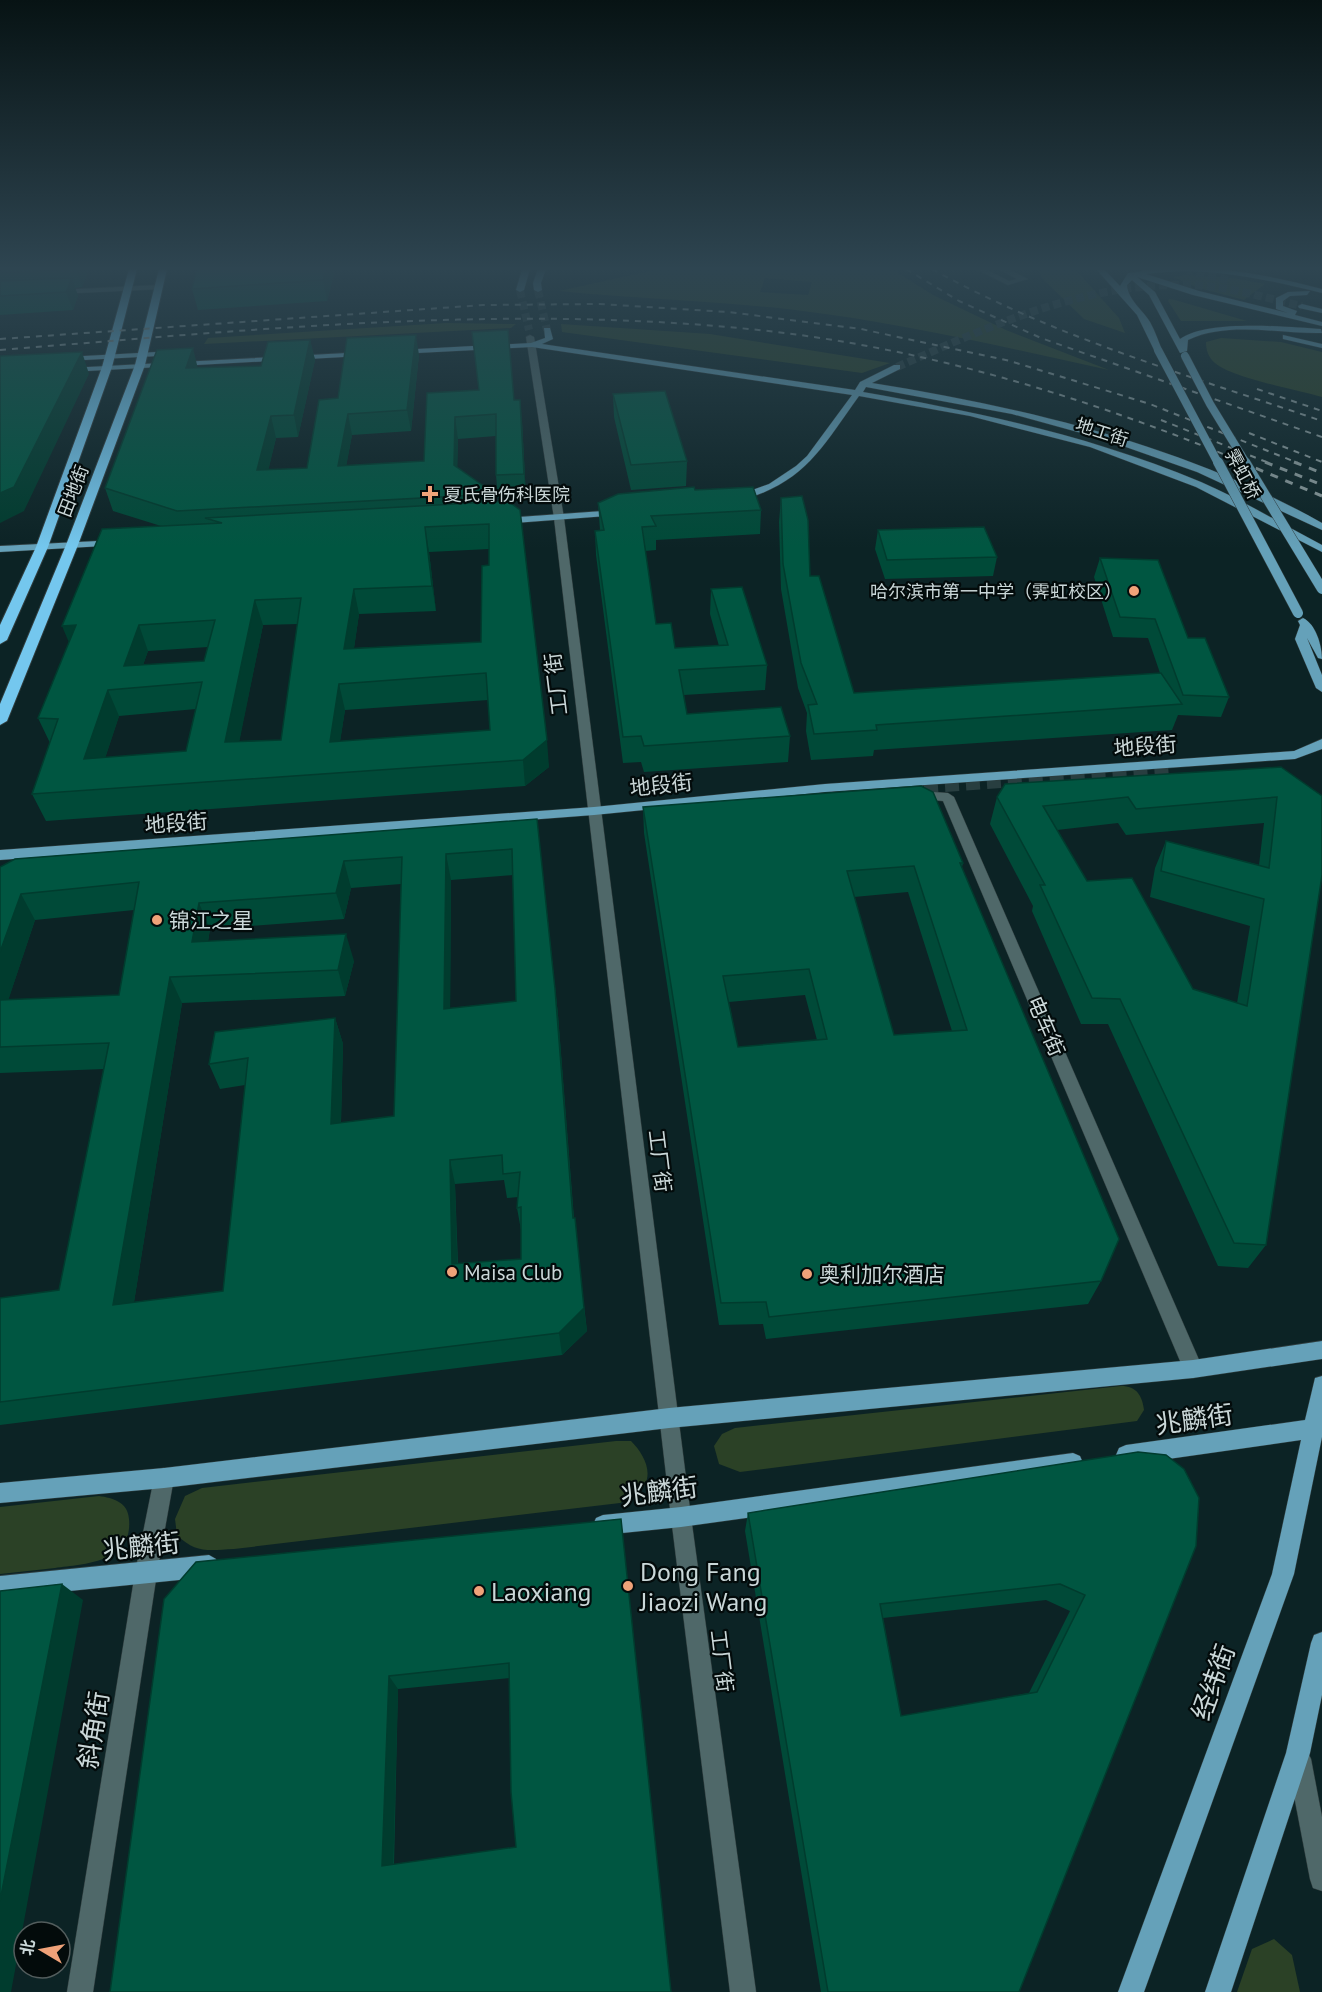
<svg xmlns="http://www.w3.org/2000/svg" width="1322" height="1992" viewBox="0 0 1322 1992" font-family="'PT Sans','Noto Sans SC',sans-serif">
	<rect width="100%" height="100%" fill="#0c2325"/>
	<g fill="#2b4126" fill-rule="evenodd">
		<path d="M659 269H892L933 295 1006 330 1109 370C1005 347 902 323 795 310 717 301 638 299 559 291ZM765 278 812 282 808 295 760 292Z"/>
		<polygon points="1037,269 1075,269 1119,318 1125,333 1084,319 1044,280"/>
		<polygon points="1185,275 1233,278 1265,284 1244,300 1199,288 1173,277"/>
		<polygon points="1169,299 1175,300 1247,321 1181,321 1168,301"/>
		<polygon points="446,323 516,324 511,328 204,344 208,338"/>
		<polygon points="561,324 710,334 890,363 862,373 562,332"/>
		<path d="M1221 338 1281 342 1322 352V397C1298 390 1232 378 1215 363 1208 357 1206 350 1206 342Z"/>
		<path d="M1121 1386C1137 1386 1142 1396 1144 1410L1137 1421 740 1472 719 1464 714 1446 722 1434 735 1428Z"/>
		<path d="M616 1441H631C645 1455 657 1478 637 1494 633 1498 625 1500 620 1503L234 1549C209 1550 196 1554 177 1535L175 1519 185 1496 202 1488Z"/>
		<path d="M99 1496C113 1498 128 1502 129 1519 133 1562 87 1564 55 1568 37 1570 19 1572 0 1574V1507Z"/>
		<polygon points="1274,1939 1292,1955 1300,1992 1237,1992 1252,1949"/>
	</g>
	<g fill="none" stroke-linecap="round" stroke-linejoin="round">
		<polyline stroke="#283e40" stroke-width="14" stroke-dasharray="14 7" stroke-linecap="butt" points="903,788 1170,769"/>
		<g stroke="#283e40" stroke-width="8" stroke-dasharray="8 4" stroke-linecap="butt">
			<polyline points="1185,269 1231,281"/>
			<polyline points="520,290 529,330"/>
			<polyline points="538,290 547,330"/>
			<path d="M897 367C990 326 1085 282 1190 285 1228 286 1265 298 1302 306"/>
		</g>
		<g stroke="#303d3e" stroke-width="1">
			<g id="minor">
				<polygon points="976,269 985,269 1009,281 1017,279 998,269 1008,269 1028,279 1008,285"/>
				<polygon points="159,285 162,289 58,294 54,292 58,290"/>
				<polygon points="530,335 534,337 564,518 691,1517 756,1992 730,1992 671,1517 554,518 526,337"/>
				<polygon points="916,791 948,793 954,797 1203,1369 1200,1375 1193,1378 1186,1375 943,801 911,798 910,795"/>
				<polygon points="164,1468 171,1471 174,1478 157,1573 93,1992 67,1992 135,1573 154,1478 157,1471"/>
				<polygon points="1299,1747 1307,1751 1311,1759 1322,1817 1322,1891 1313,1888 1310,1879 1287,1759 1291,1751"/>
			</g>
		</g>
		<g stroke="#303d3e" stroke-width="1">
			<g id="major">
				<polygon points="522,269 530,269 524,290 520,292 516,290"/>
				<polygon points="538,269 546,269 541,283 542,290 538,292 534,290 533,283"/>
				<path d="M1096 269H1104L1120 286 1128 273C1136 273 1143 270 1151 269 1210 264 1265 274 1322 289V293C1264 279 1206 265 1146 274L1199 291 1288 313 1276 309V298L1288 292 1310 291 1307 295 1290 296 1283 301V306L1297 311 1295 315 1322 322V326L1193 295 1137 277 1155 292 1180 339C1208 319 1286 327 1321 329L1322 333C1279 334 1228 321 1188 340L1187 351 1180 353 1149 295 1132 280 1127 285C1128 300 1142 309 1150 322 1155 331 1158 340 1162 350L1155 352 1137 315Z"/>
				<polygon points="1302,304 1322,309 1322,313 1299,308 1298,306"/>
				<path d="M544 328H550L553 339 542 344 855 390 860 382 894 365H900V369L872 383C1027 408 1184 445 1322 523V530L1197 472 1103 439 1012 414 866 387 863 392C982 413 1088 435 1201 482 1242 500 1282 524 1322 545V552L1196 487 1090 447 970 416 859 396C820 450 805 483 736 502L733 501V497L769 484 796 466 807 456 852 395 532 347 398 354 394 352 398 350 531 343 545 338Z"/>
				<polygon points="1283,335 1322,344 1322,348 1283,339"/>
				<polygon points="174,351 177,351 177,355 66,361 62,359 66,357"/>
				<polygon points="365,352 365,356 362,356 69,372 65,370 69,368"/>
				<polygon points="617,510 622,513 620,515 503,524 498,521 503,518"/>
				<polygon points="117,540 121,541 121,545 0,552 0,546"/>
				<path d="M1303 618C1316 624 1322 646 1322 659L1318 658 1307 638 1322 675V692L1316 688 1295 639 1300 625 1298 621Z"/>
				<polygon points="1322,739 1322,749 1295,759 825,792 594,815 0,860 0,850 594,807 825,784 1294,751"/>
				<polygon points="1322,1341 1322,1359 1193,1378 669,1428 164,1488 0,1503 0,1483 164,1468 669,1408 1193,1360"/>
				<polygon points="1322,1376 1322,1437 1294,1574 1144,1992 1118,1992 1272,1574 1301,1440 1126,1465 1119,1462 1116,1455 1119,1448 1126,1445 1305,1420 1315,1378"/>
				<polygon points="1073,1453 1080,1456 1083,1463 1080,1470 1073,1473 681,1527 603,1535 596,1532 593,1525 596,1518 603,1515 681,1507"/>
				<polygon points="209,1555 216,1559 220,1566 216,1573 209,1577 0,1598 0,1576"/>
				<polygon points="1322,1632 1322,1695 1310,1753 1231,1992 1205,1992 1286,1753 1311,1643 1314,1635"/>
			</g>
		</g>
		<g stroke="#303d3e" stroke-width="2">
			<g id="highway">
				<polygon points="129,269 137,269 112,367 48,547 7,640 0,644 0,625 36,547 102,367"/>
				<polygon points="159,269 167,269 145,365 78,545 7,721 0,725 0,704 66,545 135,365"/>
			</g>
		</g>
		<use href="#minor" fill="#4f6869" fill-rule="evenodd"/>
		<use href="#major" fill="#65a1b9" fill-rule="evenodd"/>
		<use href="#highway" fill="#74c7ee" fill-rule="evenodd"/>
		<g stroke="#8c9c9d" stroke-width="2" stroke-dasharray="6 6" stroke-linecap="butt">
			<polyline points="906,269 959,301 1041,338 1322,437"/>
			<path d="M932 269C1054 337 1190 376 1322 421"/>
			<polyline points="0,339 483,305 600,304 728,312 861,329 1010,361 1150,404 1298,463"/>
			<path d="M0 350C249 330 499 304 749 329 921 346 1087 397 1245 463"/>
			<polyline points="1257,389 1322,411"/>
			<polyline points="1161,420 1269,463"/>
			<polyline points="1249,433 1322,462"/>
		</g>
		<g stroke="#8c9c9d" stroke-width="3" stroke-dasharray="8 8" stroke-linecap="butt">
			<polyline points="1241,462 1322,496"/>
			<polyline points="1265,462 1322,485"/>
			<polyline points="1294,462 1322,473"/>
		</g>
		<g stroke="#303d3e" stroke-width="9" stroke-linecap="butt">
			<g id="major-bridge-far1">
				<polyline points="1158,350 1218,463"/>
				<polyline points="1185,356 1210,404 1246,463"/>
			</g>
		</g>
		<g stroke="#303d3e" stroke-width="11" stroke-linecap="butt">
			<g id="major-bridge">
				<polyline points="1218,462 1298,613"/>
				<polyline points="1245,462 1322,589"/>
			</g>
		</g>
		<use href="#major-bridge-far1" stroke="#65a1b9" stroke-width="8"/>
		<use href="#major-bridge" stroke="#65a1b9" stroke-width="10"/>
	</g>
	<g fill="#004a38" fill-rule="evenodd">
		<polygon points="0,269 89,269 82,287 75,288 78,296 73,310 0,315"/>
		<polygon points="335,269 327,301 198,310 192,289"/>
		<path d="M310 340 315 360 298 437 276 438 268 470 307 468 338 398 419 355 411 431 352 435 346 466 424 461 427 393 514 400 522 421 526 496 498 498 496 475V436L458 439 457 467 495 494 549 767 525 786 46 821 32 794 50 743 38 718 161 526 113 511 105 488 198 368 261 366ZM489 549V565L481 642 354 648 359 614 436 611 429 552ZM298 624 281 740 239 741 263 625ZM208 647 204 661 143 665 148 651ZM488 700 490 730 340 741 345 710ZM196 709 186 751 105 758 119 716Z"/>
		<polygon points="613,394 687,461 686,486 631,490 614,417"/>
		<polygon points="695,490 761,510 760,534 656,540 656,550 645,551 656,624 675,648 719,646 710,614 711,589 767,665 765,690 684,695 687,714 790,736 788,762 644,772 641,762 623,763 596,555 595,531 600,530 598,503"/>
		<polygon points="781,498 810,576 854,693 1160,673 1148,638 1113,637 1094,577 1100,558 1188,638 1229,697 1221,717 1178,715 1172,730 874,750 873,756 811,760 806,731 807,713 798,688 781,589 779,522"/>
		<polygon points="878,530 997,557 993,576 885,579 875,549"/>
		<path d="M1281 767 1266 1245 1248 1268 1218 1266 1108 1024H1081L1032 911 1033 906 990 824 997 797ZM1118 823 1126 835 1264 823 1259 865 1166 841 1155 868 1150 897 1250 926 1237 1003 1193 989 1087 881 1057 830Z"/>
		<path d="M643 807 963 863 962 867 1101 1281 1088 1304 766 1339 763 1324 719 1325 644 833ZM908 892 952 1031 894 1035 854 897ZM805 995 817 1040 738 1047 729 1002Z"/>
		<path d="M537 819 558 1015 574 1218 587 1331 562 1355 0 1425V1298L59 1290 104 1069 0 1073V867ZM513 875 516 1001 450 1008 451 880ZM401 884 394 1116 341 1123 343 1044 335 1018 209 1064 220 1089 245 1085 223 1291 134 1302 182 1003 345 996 354 961 208 942 210 929 344 919 351 888ZM134 910 119 995 8 1000 35 920ZM504 1180 507 1198 518 1197 517 1208 521 1230V1259L458 1264 455 1184Z"/>
		<path d="M748 1513 1196 1546 1019 1992H821L745 1531ZM1046 1600 1070 1611 1029 1693 901 1716 883 1618Z"/>
		<path d="M621 1519 671 1992H110L164 1599ZM510 1678 516 1847 394 1865 398 1689Z"/>
	</g>
	<g fill="#003c2e">
		<polygon points="76,269 89,269 82,287"/>
		<polygon points="326,269 335,269 327,301 323,280"/>
		<polygon points="72,278 78,296 73,310 66,292"/>
		<polygon points="416,335 419,355 411,431 407,410"/>
		<polygon points="310,340 315,360 298,437 294,415"/>
		<polygon points="193,348 198,369 186,368"/>
		<polygon points="82,352 89,374 24,511 0,523 0,493"/>
		<polygon points="520,400 522,421 526,496 524,474"/>
		<polygon points="348,414 352,435 342,489 338,466"/>
		<polygon points="271,416 276,438 263,493 257,470"/>
		<polygon points="455,417 458,439 457,487 454,465"/>
		<polygon points="425,527 429,552 436,611 432,586"/>
		<polygon points="354,589 359,614 350,675 344,649"/>
		<polygon points="255,600 263,625 234,768 225,742"/>
		<polygon points="76,625 73,652 62,626"/>
		<polygon points="139,625 148,651 135,687 124,666"/>
		<polygon points="339,684 345,710 336,768 330,742"/>
		<polygon points="108,690 119,716 96,786 84,759"/>
		<polygon points="547,740 549,767 525,786 523,760"/>
		<polygon points="446,854 451,880 450,1034 444,1009"/>
		<polygon points="344,861 351,888 344,919 336,893"/>
		<polygon points="21,894 35,920 0,1025 0,952"/>
		<polygon points="199,903 210,929 203,969 192,942"/>
		<polygon points="346,934 354,961 345,996 338,970"/>
		<polygon points="170,977 182,1003 130,1327 113,1305"/>
		<polygon points="555,989 558,1015 575,1242 573,1218"/>
		<polygon points="335,1018 343,1044 340,1149 331,1124"/>
		<polygon points="450,1160 455,1184 458,1287 452,1264"/>
		<polygon points="584,1308 587,1331 562,1355 559,1333"/>
		<polygon points="62,1584 83,1600 11,1992 0,1992 0,1901"/>
		<polygon points="389,1676 398,1689 393,1873 382,1866"/>
	</g>
	<g fill="#005641" stroke="#003c2e" stroke-width="1.5" fill-rule="evenodd">
		<polygon points="0,269 76,269 0,273"/>
		<polygon points="197,269 326,269 323,280 192,289"/>
		<polygon points="72,278 66,292 0,296 0,281"/>
		<polygon points="508,330 514,400 520,400 524,474 496,475 496,414 455,417 454,465 495,494 177,511 105,488 157,350 193,348 186,368 261,366 268,342 310,340 294,415 271,416 257,470 285,469 307,468 319,400 338,398 347,338 416,335 407,410 348,414 338,466 424,461 427,393 479,390 472,332"/>
		<polygon points="82,352 14,487 0,493 0,356"/>
		<polygon points="665,391 687,461 631,465 613,394"/>
		<polygon points="694,487 695,490 753,487 761,510 651,516 656,526 642,527 656,624 671,623 675,648 728,645 711,589 742,587 767,665 679,670 687,714 781,707 790,736 644,746 641,736 623,737 595,531 604,530 598,503 618,494"/>
		<polygon points="802,496 808,520 810,576 819,576 854,693 1161,673 1182,704 876,725 877,730 814,734 808,705 817,704 801,663 783,564 781,498"/>
		<path d="M508 501 520 510 547 740 523 760 32 794 58 719 38 718 76 625 62 626 102 529 222 523 205 518ZM489 524V565L482 566 481 642 344 649 354 589 432 586 425 527ZM301 598 281 740 225 742 255 600ZM215 620 204 661 124 666 139 625ZM486 673 490 730 330 742 339 684ZM202 682 186 751 84 759 108 690Z"/>
		<polygon points="984,527 997,557 887,560 878,530"/>
		<polygon points="1100,558 1158,560 1188,638 1205,638 1229,697 1183,695 1155,619 1120,617"/>
		<path d="M1281 767 1322 796V875L1266 1245 1234 1243 1120 999 1092 998 1040 885H1045L997 797 1005 784ZM1128 797 1136 809 1277 797 1269 868 1166 841 1161 871 1264 899 1247 1006 1193 989 1132 878 1087 881 1043 806Z"/>
		<path d="M921 786 933 792 963 863H960L1119 1239 1101 1281 769 1317 766 1302 721 1303 643 807ZM914 866 967 1030 894 1035 847 871ZM809 969 827 1039 738 1047 723 976Z"/>
		<path d="M537 819 555 989 573 1218H575L584 1308 559 1333 0 1402V1298L59 1290 109 1043 0 1047V1000L119 995 139 882 21 894 0 952V867L15 859ZM512 849 516 1001 444 1009 446 854ZM402 857 394 1116 331 1124 335 1018 215 1032 209 1064 248 1058 223 1291 113 1305 170 977 338 970 346 934 192 942 199 903 336 893 344 861ZM502 1155 503 1174 520 1172 517 1208 521 1207V1259L452 1264 450 1160Z"/>
		<path d="M1138 1452 1166 1455 1184 1469 1199 1498 1196 1546 1019 1992H828L748 1513ZM1060 1584 1085 1595 1037 1692 901 1716 880 1604Z"/>
		<path d="M621 1519 671 1992H110L164 1599 196 1562ZM509 1663 511 1792 516 1847 382 1866 389 1676Z"/>
		<polygon points="62,1584 0,1901 0,1591"/>
	</g>
	<linearGradient id="sky" x2="0" y2="1"><stop stop-color="#071314"/><stop offset="0.49" stop-color="#2e4551"/><stop offset="1" stop-color="#2e4551" stop-opacity="0"/></linearGradient>
	<rect width="1322" height="548" fill="url(#sky)"/>
	<g fill="#f0a279" stroke="#030b0b" stroke-width="2">
		<path d="M427 485h6v6h6v6h-6v6h-6v-6h-6v-6h6z"/>
		<circle cx="1134" cy="591" r="6"/>
		<circle cx="157" cy="920" r="6"/>
		<circle cx="452" cy="1272" r="6"/>
		<circle cx="807" cy="1274" r="6"/>
		<circle cx="628" cy="1586" r="6"/>
		<circle cx="479" cy="1591" r="6"/>
	</g>
	<g text-anchor="middle" dominant-baseline="central" stroke-width="4.5" stroke-linejoin="round" paint-order="stroke">
		<g font-size="18" fill="#cad7d8" stroke="#030b0b">
			<text transform="translate(1102 432) rotate(18)">地工街</text>
			<text transform="translate(1243 474) rotate(62)">霁虹桥</text>
			<text transform="translate(73 491) rotate(-69)">田地街</text>
		</g>
		<g font-size="18" fill="#cad7d8" stroke="#030b0b" text-anchor="start">
			<text x="444" y="494">夏氏骨伤科医院</text>
			<text x="1122" y="591" text-anchor="end">哈尔滨市第一中学（霁虹校区）</text>
		</g>
		<g font-size="21" fill="#cad7d8" stroke="#030b0b">
			<text transform="translate(556 684) rotate(-97)">工厂街</text>
			<text transform="translate(1145 746) rotate(-4)">地段街</text>
			<text transform="translate(661 785) rotate(-6)">地段街</text>
			<text transform="translate(176 823) rotate(-4)">地段街</text>
			<text transform="translate(1046 1026) rotate(67)">电车街</text>
			<text transform="translate(660 1161) rotate(83)">工厂街</text>
			<text transform="translate(722 1661) rotate(83)">工厂街</text>
		</g>
		<g font-size="21" fill="#cad7d8" stroke="#030b0b" text-anchor="start">
			<text x="169" y="920">锦江之星</text>
			<text x="464" y="1272">Maisa Club</text>
			<text x="819" y="1274">奥利加尔酒店</text>
		</g>
		<g font-size="26" fill="#cad7d8" stroke="#030b0b">
			<text transform="translate(1194 1419) rotate(-8)">兆麟街</text>
			<text transform="translate(659 1491) rotate(-7)">兆麟街</text>
			<text transform="translate(141 1546) rotate(-6)">兆麟街</text>
			<text transform="translate(1213 1682) rotate(-70)">经纬街</text>
			<text transform="translate(93 1730) rotate(-81)">斜角街</text>
		</g>
		<g font-size="26" fill="#cad7d8" stroke="#030b0b" text-anchor="start">
			<text x="640" y="1571">Dong Fang<tspan x="640" dy="30">Jiaozi Wang</tspan></text>
			<text x="491" y="1591">Laoxiang</text>
		</g>
	</g>
	<g transform="translate(42 1950) rotate(280)"><circle r="28" fill="#030b0b" stroke="#535d5d" stroke-width="1.5"/>
	<path d="M0-4.5L10 22L0 15L-10 22Z" fill="#f0a279"/>
	<text y="-9" font-size="16" font-weight="bold" text-anchor="middle" fill="#cad7d8">北</text>
	</g>
</svg>
